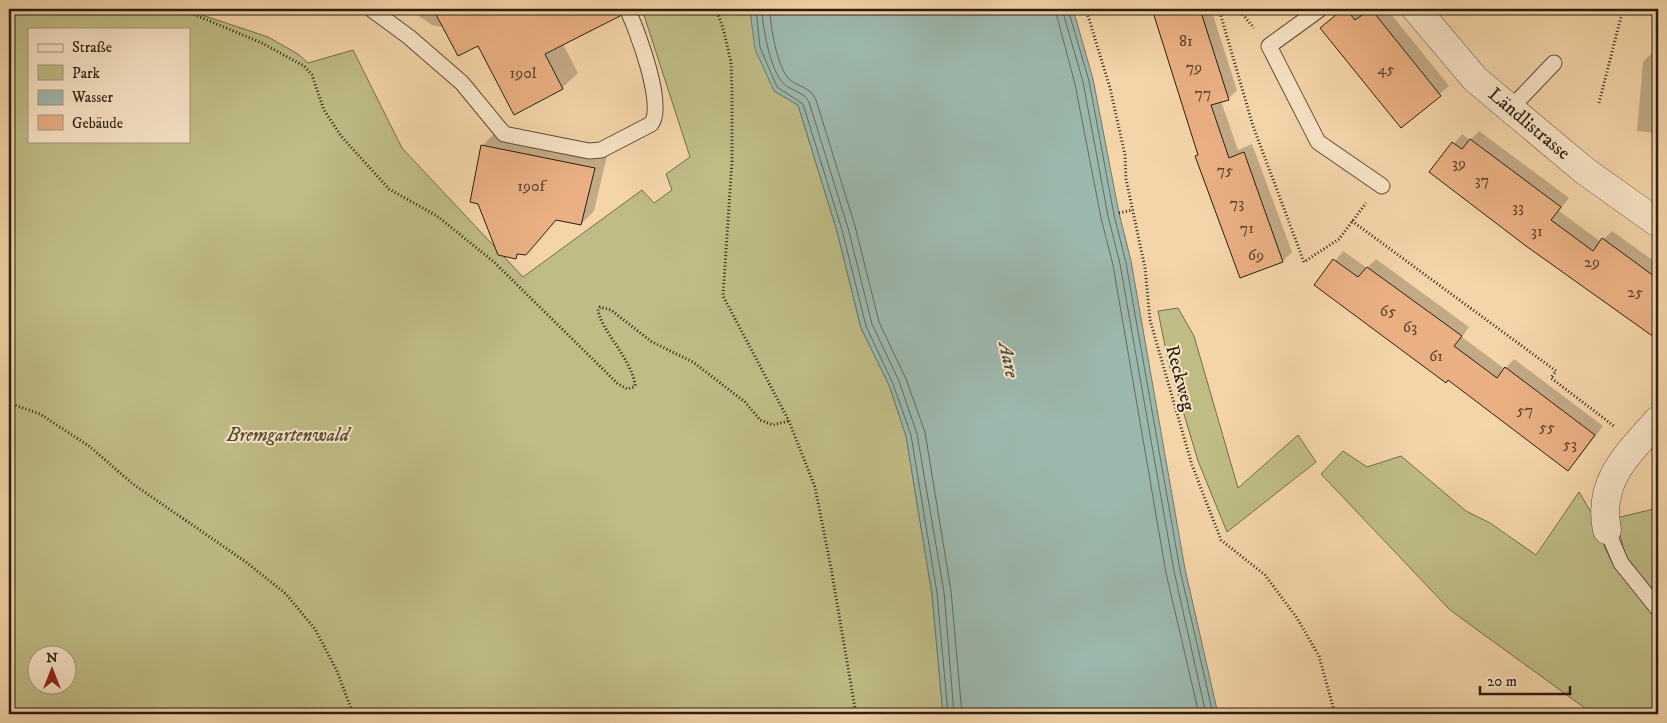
<svg xmlns="http://www.w3.org/2000/svg" width="1667" height="723" viewBox="0 0 1667 723" font-family="'IM FELL DW Pica',serif">
	<rect width="100%" height="100%" fill="#f4d5a9"/>
	<filter id="stains"><feTurbulence type="fractalNoise" baseFrequency=".004" numOctaves="4"/><feColorMatrix values="0 0 0 0 .2 0 0 0 0 .09 0 0 0 0 .02 0 0 0 .5 -.17"/></filter>
	<radialGradient id="worn" r=".72"><stop offset=".6" stop-color="#630" stop-opacity="0"/><stop offset="1" stop-color="#630" stop-opacity=".3"/></radialGradient>
	<g fill="#bfbc86" stroke="#746e4c" fill-rule="evenodd">
		<path d="M9 9H184L268 37 298 54 308 63 353 50 402 148 523 277 642 190 654 203 672 190 666 174 690 157 642 9H751V18L774 91 798 105 837 231 861 328 889 385 906 436 932 594 943 714H9ZM29 29H189V141H29ZM38 656H68V686H38Z"/>
		<polygon points="1178,308 1194,336 1238,488 1298,435 1316,462 1227,532 1198,461 1168,361 1158,311"/>
		<polygon points="1343,451 1367,467 1401,456 1466,511 1490,523 1536,555 1579,492 1597,522 1605,548 1614,566 1658,616 1658,714 1593,714 1450,610 1321,474"/>
		<polygon points="1658,508 1658,597 1625,555 1616,518"/>
	</g>
	<polygon fill="#9cb8ad" stroke="#6e7b6f" points="751,9 1073,9 1093,79 1119,213 1131,261 1185,569 1218,714 943,714 932,594 906,436 889,385 861,328 837,231 798,105 774,91 755,49 751,18"/>
	<g fill="#0003">
		<polygon points="416,9 622,9 612,18 563,44 578,73 562,88 444,27 432,25 420,17"/>
		<polygon points="1154,9 1211,9 1237,90 1228,99 1221,101 1238,150 1252,144 1292,252 1283,261 1241,276 1197,156 1199,154"/>
		<polygon points="1343,9 1362,9 1365,12 1369,9 1387,9 1449,86 1401,126 1321,28"/>
		<polygon points="1658,47 1658,133 1637,131 1643,62"/>
		<polygon points="1479,131 1569,198 1559,211 1601,242 1612,231 1658,264 1658,338 1431,172 1462,134 1470,140"/>
		<polygon points="495,133 607,156 594,211 581,224 557,219 526,254 520,253 515,257 482,146"/>
		<polygon points="1343,251 1367,268 1376,259 1469,327 1462,337 1505,369 1514,359 1603,426 1577,460 1568,469 1449,379 1316,285"/>
	</g>
	<g fill="none" stroke-linecap="round" stroke-linejoin="round">
		<g stroke="#636c5f" stroke-width="1">
			<polyline points="756,9 760,47 777,87 803,104 842,230 866,326 893,384 911,435 937,593 948,714"/>
			<path d="M762 9C762 26 771 73 784 84 792 91 804 92 809 102L848 228 872 324 899 381 917 434 944 592 954 714"/>
			<path d="M770 9C770 25 777 67 789 79 798 87 811 87 816 100L855 226 879 322 906 379 925 432 951 591 962 714"/>
			<polyline points="1055,9 1075,84 1101,218 1113,265 1166,573 1199,714"/>
			<polyline points="1062,9 1083,82 1108,216 1120,264 1174,571 1206,714"/>
			<polyline points="1068,9 1089,81 1114,215 1126,263 1180,570 1213,714"/>
		</g>
	</g>
	<g fill="#eab083" stroke="#2a1f11">
		<polygon points="433,9 618,9 620,16 545,54 563,89 514,115 478,46 458,56"/>
		<polygon points="1152,9 1200,9 1229,100 1211,105 1229,158 1244,152 1283,262 1240,278 1195,156 1198,155"/>
		<polygon points="1343,9 1346,9 1355,20 1371,9 1441,96 1401,128 1320,28"/>
		<polygon points="1470,139 1561,207 1551,220 1593,251 1602,238 1658,279 1658,340 1526,246 1429,172 1452,142 1462,149"/>
		<polygon points="481,145 595,168 581,225 556,220 526,255 517,254 516,259 498,255 478,204 470,202"/>
		<polygon points="1333,259 1358,277 1367,267 1462,336 1454,346 1497,378 1505,367 1595,435 1568,471 1448,380 1446,383 1314,285"/>
	</g>
	<g fill="none" stroke-linecap="round" stroke-linejoin="round">
		<g stroke="#5c4c37" stroke-width="17">
			<g id="service">
				<path d="M371 9 409 37 462 83 504 134 589 151 601 150 651 124C666 107 637 29 627 9"/>
				<polyline points="1320,9 1269,46 1318,142 1382,186"/>
				<polyline points="1510,109 1554,63"/>
				<polyline points="1607,530 1621,563 1658,609"/>
			</g>
		</g>
		<g stroke="#5c4c37" stroke-width="29">
			<g id="minor">
				<polyline points="1416,9 1475,79 1585,171 1658,223"/>
				<path d="M1607 530C1597 481 1628 454 1658 420"/>
			</g>
		</g>
		<g stroke="#2a1f11" stroke-width="3" stroke-dasharray="1 2.5" stroke-linecap="butt">
			<path d="M181 9 262 43 304 66 312 75 324 110 341 136 389 189 437 216 494 262 617 383 627 389 634 387 635 385C632 359 599 328 598 309L600 307 611 310 652 342 693 362 745 402 760 420 773 425 789 421"/>
			<polyline points="716,9 723,28 731,62 732,89 732,161 723,296 789,421 815,487 831,568 856,714"/>
			<polyline points="1086,9 1110,88 1125,155 1126,179 1145,268 1150,320 1192,465 1221,540 1265,575 1297,618 1319,656 1335,714"/>
			<polyline points="1219,9 1253,126 1304,262 1339,239 1366,203"/>
			<polyline points="1238,9 1254,28"/>
			<polyline points="1599,103 1623,9"/>
			<polyline points="1119,213 1133,210"/>
			<polyline points="1352,221 1556,371 1551,378 1614,426"/>
			<polyline points="9,403 40,414 89,446 133,484 246,562 286,594 315,629 337,671 353,714"/>
		</g>
		<use href="#service" stroke="#f8e4c7" stroke-width="15"/>
		<use href="#minor" stroke="#f8e4c7" stroke-width="28"/>
	</g>
	<g text-anchor="middle" dominant-baseline="central" stroke-width="4" stroke-linejoin="round" paint-order="stroke">
		<g font-size="16" fill="#5a432e">
			<text x="1186" y="41">81</text>
			<text x="1194" y="67">79</text>
			<text x="1386" y="69">45</text>
			<text x="523" y="73">190l</text>
			<text x="1203" y="93">77</text>
			<text x="1459" y="163">39</text>
			<text x="1225" y="170">75</text>
			<text x="1482" y="180">37</text>
			<text x="531" y="186">190f</text>
			<text x="1237" y="203">73</text>
			<text x="1518" y="207">33</text>
			<text x="1247" y="228">71</text>
			<text x="1537" y="231">31</text>
			<text x="1256" y="255">69</text>
			<text x="1592" y="262">29</text>
			<text x="1635" y="292">25</text>
			<text x="1388" y="311">65</text>
			<text x="1410" y="327">63</text>
			<text x="1436" y="356">61</text>
			<text x="1525" y="410">57</text>
			<text x="1547" y="427">55</text>
			<text x="1570" y="444">53</text>
		</g>
		<g font-size="19" fill="#2a1f11" stroke="#f8e4c7">
			<text transform="translate(1529 124) rotate(40)">Ländlistrasse</text>
			<text transform="translate(1180 378) rotate(75)">Reckweg</text>
		</g>
		<g font-size="19" font-style="italic" fill="#574e34" stroke="#f8e4c7">
			<text x="288" y="435">Bremgartenwald</text>
		</g>
		<g font-size="20" font-style="italic" fill="#4c4d40" stroke="#f8e4c7">
			<text transform="translate(1008 360) rotate(78)">Aare</text>
		</g>
	</g>
	<rect width="1667" height="723" fill="none" stroke="#f4d5a9" stroke-width="30"/>
	<rect x="10" y="10" width="1647" height="703" fill="none" stroke="#2a1f11" stroke-width="2.5"/>
	<rect x="15" y="15" width="1637" height="693" fill="none" stroke="#2a1f11"/>
	<rect x="28" y="28" width="162" height="115" fill="#f8e4c7" stroke="#a6957e"/>
	<rect x="38" y="44" width="25" height="8" fill="#f8e4c7" stroke="#a6957e"/>
	<text x="72" y="52" font-size="15" fill="#2a1f11">Straße</text>
	<rect x="38" y="65" width="25" height="15" fill="#bfbc86" stroke="#a6957e"/>
	<text x="72" y="78" font-size="15" fill="#2a1f11">Park</text>
	<rect x="38" y="90" width="25" height="15" fill="#9cb8ad" stroke="#a6957e"/>
	<text x="72" y="102" font-size="15" fill="#2a1f11">Wasser</text>
	<rect x="38" y="115" width="25" height="15" fill="#eab083" stroke="#a6957e"/>
	<text x="72" y="128" font-size="15" fill="#2a1f11">Gebäude</text>
	<g transform="translate(52 670)"><circle r="24" fill="#f8e4c7" stroke="#a6957e"/>
	<path d="M0-4L9 19L0 12L-9 19Z" fill="#8f2418"/>
	<text y="-8" font-size="14" font-weight="bold" text-anchor="middle" fill="#2a1f11">N</text>
	</g>
	<path d="M1480 686v8h90v-8" fill="none" stroke="#2a1f11" stroke-width="2.5"/>
	<text x="1487" y="686" font-size="15" fill="#2a1f11" stroke="#f8e4c7" stroke-width="4" paint-order="stroke">20 m</text>
	<rect width="100%" height="100%" filter="url(#stains)"/>
	<rect width="100%" height="100%" fill="url(#worn)"/>
</svg>
